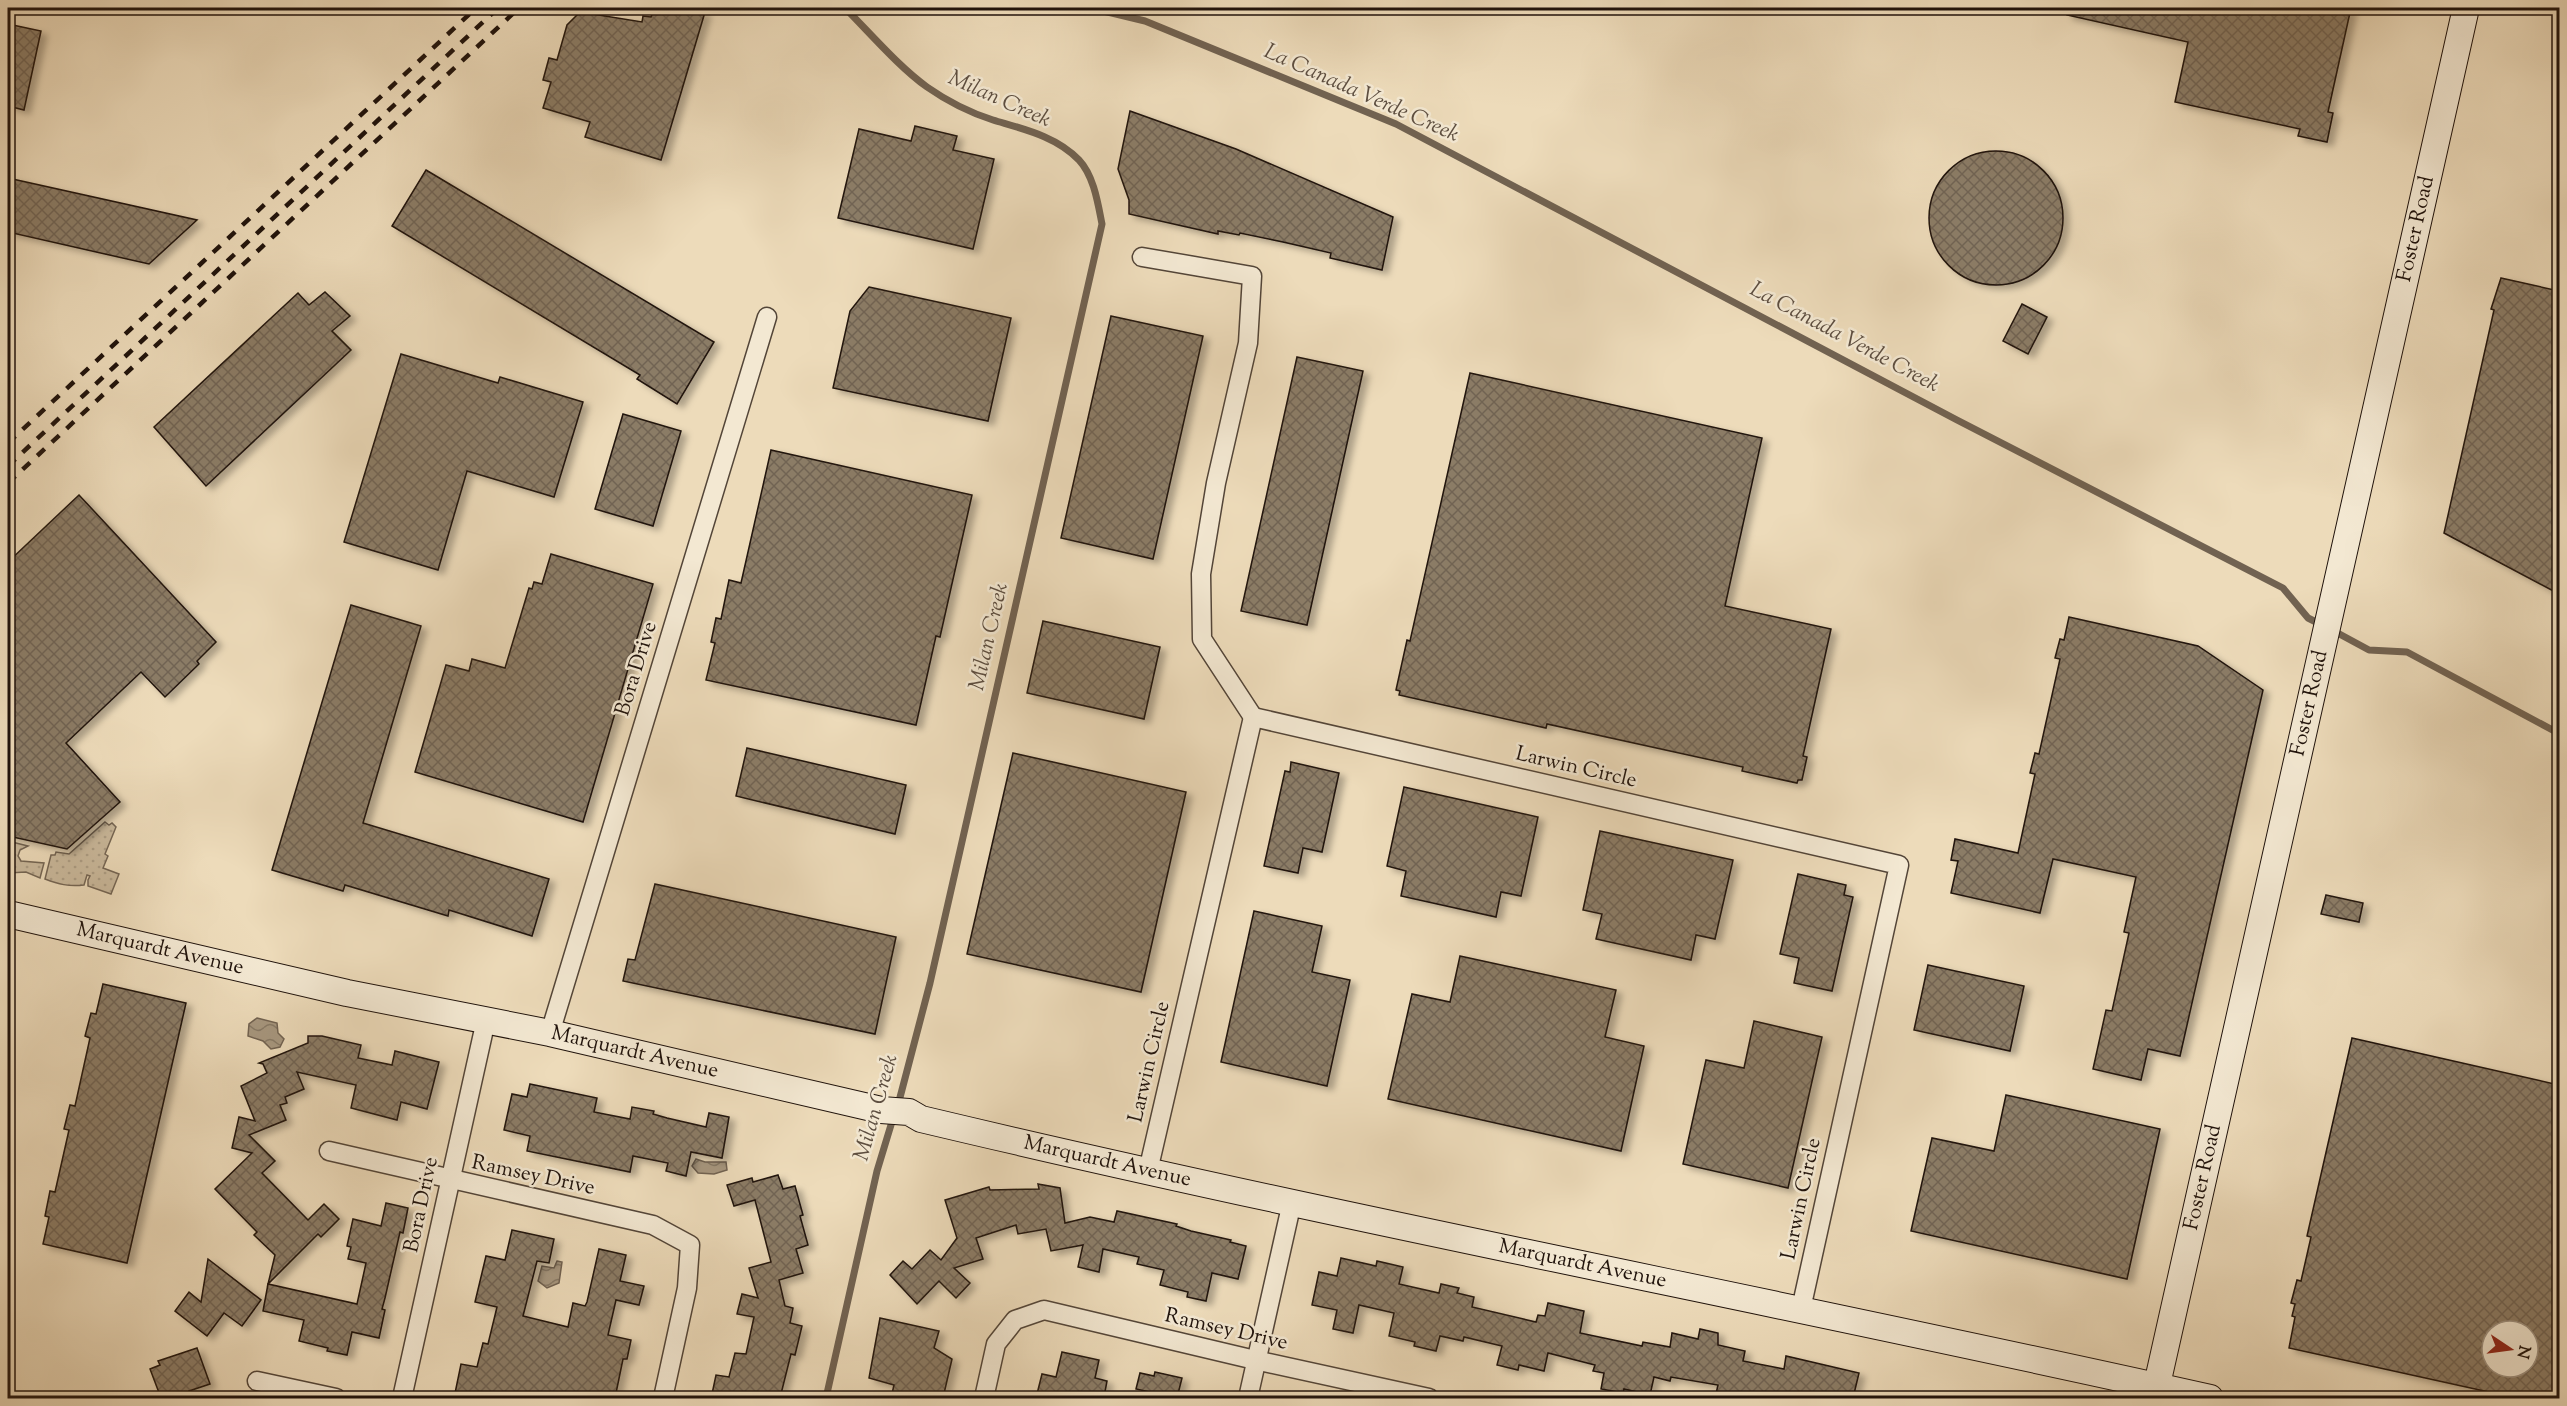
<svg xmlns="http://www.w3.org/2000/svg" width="2567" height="1406" viewBox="0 0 2567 1406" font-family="'Sorts Mill Goudy',serif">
	<defs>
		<pattern id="grass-dots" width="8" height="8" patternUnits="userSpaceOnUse" patternTransform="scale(1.5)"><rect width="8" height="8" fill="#cab99c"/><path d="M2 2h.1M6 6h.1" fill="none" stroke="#ad9e85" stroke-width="1.8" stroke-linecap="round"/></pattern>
		<pattern id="water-waves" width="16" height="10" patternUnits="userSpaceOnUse" patternTransform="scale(1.5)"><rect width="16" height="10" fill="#a7977f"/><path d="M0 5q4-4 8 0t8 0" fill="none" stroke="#887a66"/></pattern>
		<pattern id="building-cross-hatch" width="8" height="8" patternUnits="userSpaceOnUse" patternTransform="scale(1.5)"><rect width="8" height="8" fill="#8b7b66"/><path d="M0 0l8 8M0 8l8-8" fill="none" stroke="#716452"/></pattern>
		<filter id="shadow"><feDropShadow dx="6" dy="4" stdDeviation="3" flood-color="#0004"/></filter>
	</defs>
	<rect width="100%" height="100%" fill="#eddbba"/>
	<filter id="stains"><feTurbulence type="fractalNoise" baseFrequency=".00333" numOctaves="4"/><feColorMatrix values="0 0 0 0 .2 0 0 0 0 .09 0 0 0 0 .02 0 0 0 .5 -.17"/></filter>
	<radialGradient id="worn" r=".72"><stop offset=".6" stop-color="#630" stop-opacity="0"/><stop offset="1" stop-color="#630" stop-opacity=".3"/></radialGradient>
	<g fill="url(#grass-dots)" stroke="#756654" stroke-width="1.5">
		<path d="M105 822 109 825 112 823 116 827 105 854 108 856 103 868 119 874 111 894 88 886V880L90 876 87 875 84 885C69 887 58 884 45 879L51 855H55L56 852 69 854Z"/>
		<polygon points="8,841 28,846 20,850 18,856 21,861 44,863 40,878 26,872 8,873"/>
	</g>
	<g fill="url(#water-waves)" stroke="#716251" stroke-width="1.5">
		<polygon points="257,1018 277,1023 278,1033 284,1039 280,1047 271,1049 263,1041 248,1036 249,1024"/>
		<polygon points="696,1159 705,1162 726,1162 727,1170 714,1174 698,1173 692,1166"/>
		<polygon points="557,1261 562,1262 559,1283 547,1288 538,1281 542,1266 554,1268"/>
	</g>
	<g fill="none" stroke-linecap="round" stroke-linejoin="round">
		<g stroke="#716251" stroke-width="7">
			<path d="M845 8C870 33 899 67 927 87 947 101 971 113 993 120 1023 129 1056 136 1079 160 1094 176 1098 204 1102 224L930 983 898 1105"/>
			<polyline points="1091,8 1145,21 1396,124 1957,420 2283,588 2308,618 2322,625"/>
			<polyline points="2332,630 2369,650 2407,652 2560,734"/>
			<polyline points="826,1398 877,1171 894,1115"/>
		</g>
	</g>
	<g fill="url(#building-cross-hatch)" stroke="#20130c" stroke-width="1.5" fill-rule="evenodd" filter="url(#shadow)">
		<polygon points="654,8 676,8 705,12 661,160 585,137 590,122 543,108 551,82 543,80 549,58 557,60 567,25 580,12 642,22 643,16 651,17"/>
		<polygon points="2068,8 2351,8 2328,112 2333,113 2327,142 2298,136 2300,129 2175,102 2188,42 2067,15"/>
		<polygon points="8,24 41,31 24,110 8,106"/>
		<polygon points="1130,111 1236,149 1393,217 1382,270 1330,258 1331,253 1283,242 1240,233 1239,235 1218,231 1218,234 1129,214 1129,200 1118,169"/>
		<polygon points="915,126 957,136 953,150 994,159 973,249 838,218 859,129 911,141"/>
		<circle cx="1996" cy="218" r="67"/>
		<polygon points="426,170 714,342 677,404 637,379 640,375 392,226"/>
		<polygon points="8,178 197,220 149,264 8,232"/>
		<polygon points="2501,278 2559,291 2559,594 2444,533 2494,310 2491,309"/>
		<polygon points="869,287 1011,318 988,421 833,388 850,311"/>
		<polygon points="325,292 350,316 332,331 351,350 206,486 154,427 298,293 309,305"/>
		<polygon points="2022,304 2047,317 2028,354 2003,341"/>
		<polygon points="1111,316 1203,336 1153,559 1061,538"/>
		<polygon points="401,354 498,383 500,377 583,402 554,497 467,471 438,570 344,542"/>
		<polygon points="1297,357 1363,371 1307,625 1241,611"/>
		<polygon points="1470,373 1762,438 1725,606 1831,629 1803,756 1807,757 1802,780 1798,780 1797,783 1742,771 1743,767 1547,724 1546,728 1399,695 1400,691 1396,690 1407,640 1410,641"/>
		<polygon points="623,414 681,431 653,526 595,509"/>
		<polygon points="771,450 972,495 940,637 936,636 916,725 706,680 715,643 711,642 716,618 721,619 729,580 741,583"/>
		<polygon points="79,495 216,642 197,661 199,664 165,697 141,672 66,743 120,802 67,849 8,836 8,562"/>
		<polygon points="551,554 653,584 583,822 415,772 446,665 469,671 472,659 505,668 529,588 532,589 534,582 542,584"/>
		<polygon points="351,605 421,626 363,823 549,879 532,936 449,910 448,916 345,885 343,891 272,870"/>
		<polygon points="2069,617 2198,646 2263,690 2180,1056 2148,1049 2141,1080 2093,1069 2106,1010 2112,1011 2129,933 2124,932 2136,877 2053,859 2040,913 1951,893 1958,861 1951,860 1955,839 2018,853 2035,774 2030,773 2035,753 2039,754 2060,659 2055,658 2060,639 2064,640"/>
		<polygon points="1043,621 1160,647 1144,719 1027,693"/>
		<polygon points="747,748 906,785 895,834 736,796"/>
		<polygon points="1013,753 1186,792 1141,992 967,954"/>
		<polygon points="1291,762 1339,773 1322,852 1303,848 1298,873 1264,866 1285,771 1290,772"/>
		<polygon points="1404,787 1538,817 1521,896 1501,892 1496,917 1401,896 1406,871 1387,866"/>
		<polygon points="1600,831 1733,860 1715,939 1696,935 1691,960 1596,939 1602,914 1583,910"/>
		<polygon points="1798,874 1846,885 1844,895 1853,897 1832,991 1794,983 1799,958 1780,954"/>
		<polygon points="655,884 896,937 875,1034 623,981 628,959 635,960"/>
		<polygon points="2326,895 2363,903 2359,922 2321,914"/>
		<polygon points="1254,911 1322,926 1312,972 1350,980 1327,1086 1221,1062"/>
		<polygon points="1460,956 1616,990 1605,1037 1644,1046 1621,1151 1388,1099 1412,994 1450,1002"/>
		<polygon points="1928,965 2024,986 2010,1051 1914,1030"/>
		<polygon points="103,984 186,1003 127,1263 43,1244 49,1217 45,1216 50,1191 55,1192 69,1130 64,1129 70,1105 75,1106 90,1038 85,1036 91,1013 96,1014"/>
		<polygon points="1754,1021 1822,1037 1788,1188 1683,1164 1706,1060 1744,1068"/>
		<polygon points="308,1036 322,1036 361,1045 358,1058 392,1065 395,1051 439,1062 427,1109 401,1102 397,1120 351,1108 356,1085 297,1072 304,1089 285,1097 287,1103 280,1105 286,1120 249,1135 275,1161 262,1173 308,1220 324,1204 339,1219 321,1237 318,1234 268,1284 275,1255 254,1235 257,1232 215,1189 252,1153 232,1148 239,1117 255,1121 241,1086 267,1073 263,1064 259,1063 308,1043"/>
		<path d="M2352 1038 2559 1085V1398H2516L2289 1348 2295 1317 2292 1316 2295 1304 2291 1303 2297 1280 2301 1281 2311 1237 2307 1236ZM2492 1331H2528V1367H2492Z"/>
		<polygon points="530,1084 597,1098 594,1112 630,1119 632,1107 654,1111 653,1114 667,1118 706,1127 709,1113 729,1117 722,1158 691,1152 686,1176 666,1171 668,1163 633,1156 630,1172 527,1151 530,1136 504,1130 512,1094 527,1097"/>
		<polygon points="2006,1095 2160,1129 2127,1279 1911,1231 1932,1138 1994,1151"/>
		<polygon points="778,1175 783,1189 795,1186 803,1215 800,1216 808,1245 796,1249 803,1273 779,1280 785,1306 793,1308 790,1323 802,1326 795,1355 791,1354 780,1398 732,1398 712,1394 716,1375 729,1377 735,1353 746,1354 754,1317 737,1314 742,1294 758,1298 749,1268 771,1262 755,1200 734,1206 727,1185 752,1178 753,1182"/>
		<polygon points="1038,1184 1060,1188 1065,1223 1090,1217 1114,1222 1117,1211 1177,1224 1176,1226 1191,1231 1231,1240 1230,1242 1246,1246 1238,1279 1212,1273 1206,1301 1187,1297 1188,1292 1160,1285 1164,1270 1137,1264 1139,1257 1103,1249 1099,1272 1078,1267 1083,1245 1051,1251 1046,1229 1018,1234 1016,1225 976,1238 983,1259 954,1268 970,1283 956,1298 939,1281 917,1304 890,1275 903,1261 912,1269 930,1250 941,1260 957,1238 945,1200 989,1187 990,1190 1039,1189"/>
		<polygon points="386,1203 408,1208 403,1233 400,1232 385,1298 382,1309 385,1310 379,1338 352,1332 347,1355 327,1351 328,1348 299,1341 304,1320 263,1311 268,1284 357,1304 366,1263 348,1259 351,1247 347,1246 353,1219 381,1226"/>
		<polygon points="512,1230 554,1239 549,1263 537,1261 523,1316 568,1327 573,1303 585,1306 587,1302 599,1249 626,1255 620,1281 644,1286 639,1305 616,1300 608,1335 631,1340 627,1359 623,1359 615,1398 454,1398 461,1364 477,1367 483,1343 488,1344 497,1307 475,1302 486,1256 505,1260"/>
		<polygon points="1341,1258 1376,1266 1377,1261 1403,1267 1399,1284 1439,1293 1441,1284 1459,1288 1457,1293 1474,1297 1472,1307 1536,1322 1538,1315 1545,1316 1548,1303 1584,1311 1580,1333 1642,1346 1643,1342 1670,1347 1672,1333 1698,1339 1700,1329 1718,1333 1718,1345 1745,1351 1743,1361 1784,1369 1786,1356 1859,1373 1853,1398 1715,1398 1718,1385 1671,1377 1670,1381 1654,1377 1650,1395 1624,1389 1623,1393 1601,1389 1604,1373 1593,1371 1595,1365 1548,1353 1544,1371 1519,1365 1518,1370 1497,1365 1502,1346 1464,1337 1463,1341 1440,1336 1436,1351 1414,1346 1415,1342 1389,1336 1394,1313 1359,1305 1353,1333 1333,1329 1337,1310 1312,1305 1319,1272 1337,1276"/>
		<polygon points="208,1259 261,1300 242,1326 224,1313 207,1336 175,1311 189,1292 201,1302"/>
		<polygon points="880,1318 939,1331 934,1348 952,1359 943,1398 891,1398 894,1385 869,1378"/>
		<polygon points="197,1348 210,1384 189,1391 192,1398 161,1398 150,1369 160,1365 158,1361"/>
		<polygon points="1062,1352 1099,1360 1095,1378 1107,1381 1104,1397 1092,1394 1091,1398 1059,1398 1037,1394 1042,1374 1056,1377"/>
		<polygon points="1155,1372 1182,1378 1177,1398 1149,1398 1150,1392 1136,1389 1140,1373 1154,1376"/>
	</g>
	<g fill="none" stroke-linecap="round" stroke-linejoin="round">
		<g stroke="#534538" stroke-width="21">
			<g id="street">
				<polyline points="1142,257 1252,276 1248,343 1216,483 1201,574 1202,639 1253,717"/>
				<polyline points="550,1033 767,317"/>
				<polyline points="329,1151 653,1225 690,1245 687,1288 663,1398"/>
				<polyline points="1148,1171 1253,717 1899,865 1801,1309"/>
				<polyline points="257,1381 336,1398"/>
				<polyline points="402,1398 486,1020"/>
				<polyline points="984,1398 996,1344 1015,1320 1044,1310 1255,1360 1429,1398"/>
				<polyline points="1248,1398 1292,1202"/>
			</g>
		</g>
		<g stroke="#20130c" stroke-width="28">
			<g id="secondary">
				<path id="s1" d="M8 914 347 993 550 1033 881 1110 909 1112 921 1119C1349 1221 1781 1302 2210 1398"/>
				<path id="s2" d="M2154 1398 2466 8"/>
			</g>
		</g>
		<use href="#street" stroke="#f3e8d2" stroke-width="18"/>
		<use href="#secondary" stroke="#f3e8d2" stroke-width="26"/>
		<g stroke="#20130c" stroke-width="4.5" stroke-dasharray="10 10" stroke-linecap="butt">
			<polyline points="8,443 476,8"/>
			<polyline points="8,466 498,8"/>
			<polyline points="8,483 519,8"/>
		</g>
	</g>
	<g text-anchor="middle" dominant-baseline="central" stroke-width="5" stroke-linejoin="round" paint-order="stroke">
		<g font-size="21" fill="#20130c" stroke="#f3e8d2">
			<text stroke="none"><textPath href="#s2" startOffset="1198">Foster Road</textPath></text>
			<text transform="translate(637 669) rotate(-73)">Bora Drive</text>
			<text stroke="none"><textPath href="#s2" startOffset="712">Foster Road</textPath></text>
			<text transform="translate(1576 768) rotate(13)">Larwin Circle</text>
			<text stroke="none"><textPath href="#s1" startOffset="156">Marquardt Avenue</textPath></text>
			<text stroke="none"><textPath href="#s1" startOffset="642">Marquardt Avenue</textPath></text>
			<text transform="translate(1150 1062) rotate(-77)">Larwin Circle</text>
			<text stroke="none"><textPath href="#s1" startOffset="1128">Marquardt Avenue</textPath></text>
			<text transform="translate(533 1176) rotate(12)">Ramsey Drive</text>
			<text stroke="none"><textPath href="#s2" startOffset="226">Foster Road</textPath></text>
			<text transform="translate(1802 1199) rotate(-78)">Larwin Circle</text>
			<text transform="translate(422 1205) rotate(-78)">Bora Drive</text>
			<text stroke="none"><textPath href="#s1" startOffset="1614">Marquardt Avenue</textPath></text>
			<text transform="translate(1226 1330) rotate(13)">Ramsey Drive</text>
		</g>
		<g font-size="22" font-style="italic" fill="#5d4e40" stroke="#f3e8d2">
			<text transform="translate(1361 94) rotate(24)">La Canada Verde Creek</text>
			<text transform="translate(999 100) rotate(24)">Milan Creek</text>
			<text transform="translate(1844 338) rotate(28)">La Canada Verde Creek</text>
			<text transform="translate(990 637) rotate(-77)">Milan Creek</text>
			<text transform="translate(877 1108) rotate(-74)">Milan Creek</text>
		</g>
	</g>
	<rect width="2567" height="1406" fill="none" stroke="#eddbba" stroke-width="30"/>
	<rect x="9" y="9" width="2549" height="1388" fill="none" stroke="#20130c" stroke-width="3"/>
	<rect x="15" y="15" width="2537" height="1376" fill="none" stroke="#20130c" stroke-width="1.5"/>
	<g transform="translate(2510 1349) rotate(103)"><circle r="28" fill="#f3e8d2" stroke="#9f9383" stroke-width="1.5"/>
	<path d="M0-4.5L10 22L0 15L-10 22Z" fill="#8f2418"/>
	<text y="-9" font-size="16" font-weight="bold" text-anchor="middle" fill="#20130c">N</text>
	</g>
	<rect width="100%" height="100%" filter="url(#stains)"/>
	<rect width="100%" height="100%" fill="url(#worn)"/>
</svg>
